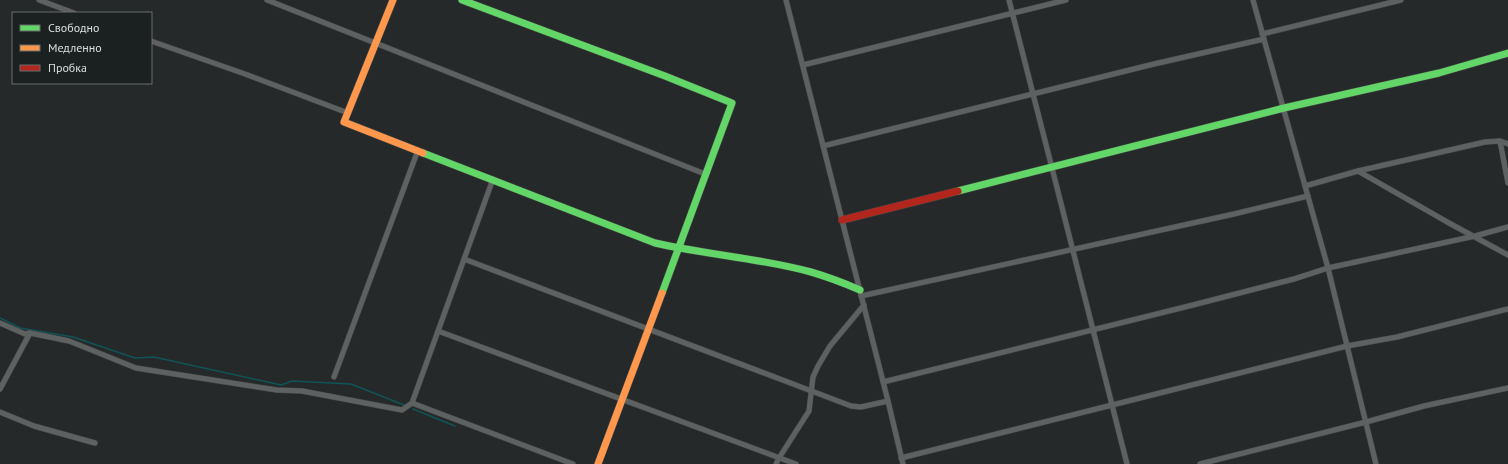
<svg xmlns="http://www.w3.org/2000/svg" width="1508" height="464" viewBox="0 0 1508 464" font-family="'PT Sans',sans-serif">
	<rect width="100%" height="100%" fill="#262929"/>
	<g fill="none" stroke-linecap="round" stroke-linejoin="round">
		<g stroke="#105457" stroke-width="1.5">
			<polyline points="0,318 20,328 73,337 135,358 154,357 281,385 292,381 351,384 404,405"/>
			<polyline points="413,409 455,426"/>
		</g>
		<g stroke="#454747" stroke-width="6">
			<g id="street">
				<polyline points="39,0 74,13"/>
				<polyline points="267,0 705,174"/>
				<polyline points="786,0 888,401 903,464"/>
				<polyline points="1009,0 1052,168 1127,464"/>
				<polyline points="1253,0 1328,268 1376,464"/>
				<polyline points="1262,34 1401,0"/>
				<polyline points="151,41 245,74 348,113"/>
				<polyline points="803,65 1066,0"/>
				<polyline points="1500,141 1508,183"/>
				<polyline points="823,146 1154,64 1264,39"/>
				<polyline points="1358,171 1449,223 1508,255"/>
				<polyline points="1305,186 1358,171 1485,142 1500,141 1508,144"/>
				<polyline points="464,259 851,406 861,407 888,401"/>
				<polyline points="861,296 1234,214 1308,196"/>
				<polyline points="0,323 25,334 30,333 69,341 136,368 277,390 302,391 402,410 412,403 493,179"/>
				<polyline points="438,331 796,464"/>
				<polyline points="334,377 418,150"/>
				<polyline points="883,382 1193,305 1294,279 1328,268 1475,236 1508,227"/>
				<polyline points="0,389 30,333"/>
				<polyline points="412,403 573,464"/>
				<polyline points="0,412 34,426 95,443"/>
				<polyline points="901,458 1347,346 1397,337 1508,309"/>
				<polyline points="776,464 779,458 809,411 813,377 818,366 830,346 864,305"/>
				<polyline points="1200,464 1366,422 1424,406 1508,388"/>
			</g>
		</g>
		<g stroke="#454747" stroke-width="8">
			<g id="fast">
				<polyline points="462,0 665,76 732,103 662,293"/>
				<path d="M423 153 655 243C707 255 760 258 811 272 828 277 844 283 860 290"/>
				<polyline points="958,191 1284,108 1439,73 1508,53"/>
			</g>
		</g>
		<g stroke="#454747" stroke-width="8">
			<g id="slow">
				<polyline points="393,0 344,122 423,153"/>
				<polyline points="598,464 662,293"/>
			</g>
		</g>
		<g stroke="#454747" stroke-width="8">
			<polyline id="jam" points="842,220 958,191"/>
		</g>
		<use href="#street" stroke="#5e6161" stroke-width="5"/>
		<use href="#fast" stroke="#63d668" stroke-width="7"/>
		<use href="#slow" stroke="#ff974d" stroke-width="7"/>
		<use href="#jam" stroke="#b3261e" stroke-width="7"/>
	</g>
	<rect x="12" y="12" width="140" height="72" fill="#1b2121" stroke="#686d6d"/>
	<rect x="20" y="25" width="20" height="6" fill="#63d668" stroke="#686d6d"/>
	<text x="48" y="32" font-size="12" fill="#dcdfdf">Свободно</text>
	<rect x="20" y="45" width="20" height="6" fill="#ff974d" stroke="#686d6d"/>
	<text x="48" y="52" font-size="12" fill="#dcdfdf">Медленно</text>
	<rect x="20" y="65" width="20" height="6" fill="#b3261e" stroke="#686d6d"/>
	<text x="48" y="72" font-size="12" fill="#dcdfdf">Пробка</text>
</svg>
